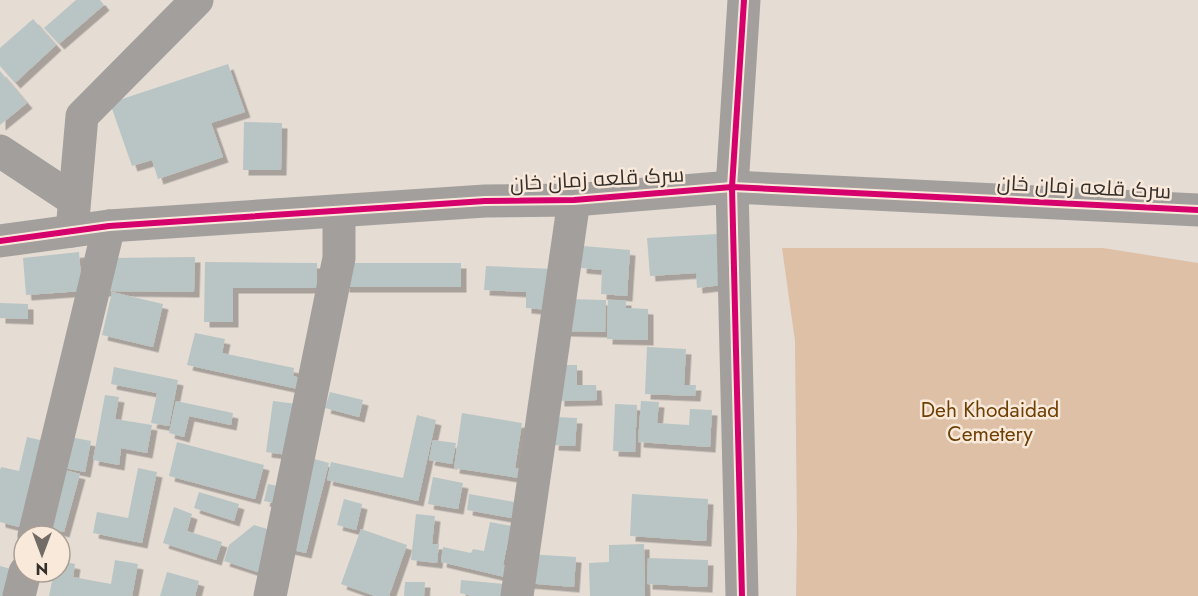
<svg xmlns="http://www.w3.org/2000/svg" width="1198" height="596" viewBox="0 0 1198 596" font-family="Jost,Cairo,sans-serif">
	<defs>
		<filter id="shadow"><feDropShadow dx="5.5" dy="5.5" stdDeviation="0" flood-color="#0004"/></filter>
	</defs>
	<rect width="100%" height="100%" fill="#e5dcd4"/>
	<polygon fill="#ddc0a6" points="782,248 1103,248 1198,263 1198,596 796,596 797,535 795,341"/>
	<g fill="#b8c5c4" filter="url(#shadow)">
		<polygon points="76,0 100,0 104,5 59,44 44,28"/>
		<polygon points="33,19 56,45 15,83 0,66 0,48"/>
		<polygon points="228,64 245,112 211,123 223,157 158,179 152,160 132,166 110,103"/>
		<polygon points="0,71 27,103 0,125"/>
		<polygon points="244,122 282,123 281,170 243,170"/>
		<polygon points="718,234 722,285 697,288 696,273 650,276 647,238"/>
		<polygon points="583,246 630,250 627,296 601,294 602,270 581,268"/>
		<polygon points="79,252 82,291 26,295 23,258"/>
		<polygon points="195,257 194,292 103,291 110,258"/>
		<polygon points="205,262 317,263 317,288 233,288 233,322 204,322"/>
		<rect x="344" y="263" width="117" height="24"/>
		<polygon points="486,266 553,269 550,310 526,308 526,292 484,290"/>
		<polygon points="112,292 163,304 153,347 102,335"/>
		<polygon points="565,299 606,300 605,332 564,331"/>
		<polygon points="608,300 626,300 626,308 648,309 648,340 607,339"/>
		<polygon points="0,303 28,304 28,319 0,318"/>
		<polygon points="195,333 225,339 222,353 294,368 293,376 300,378 298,389 187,365"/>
		<polygon points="647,347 686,349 684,385 696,385 695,396 645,394"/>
		<polygon points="558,365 577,365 577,385 596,385 597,400 559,401"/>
		<polygon points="114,367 178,380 169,426 151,423 157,393 111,384"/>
		<polygon points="330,392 363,400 359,417 325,408"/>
		<polygon points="105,395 119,397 115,419 152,425 147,453 121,448 119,465 93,460"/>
		<polygon points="176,401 233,413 231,425 189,416 184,437 169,433"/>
		<polygon points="273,401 296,404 288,455 266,452"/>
		<polygon points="641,401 659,402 657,423 689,425 690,409 712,410 710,447 638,442"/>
		<polygon points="615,404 637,405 635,452 613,451"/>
		<polygon points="462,413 522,423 515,468 521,469 519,478 454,468"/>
		<polygon points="417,415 436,420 418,501 327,480 331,462 403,478"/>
		<polygon points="555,417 577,418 575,446 553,445"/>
		<polygon points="65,436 91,441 85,472 59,467"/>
		<polygon points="27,437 44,441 23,528 0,522 0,470 1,467 19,471"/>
		<polygon points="433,440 456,443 452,464 429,460"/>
		<polygon points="177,442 264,465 255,499 169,476"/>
		<polygon points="307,457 329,463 306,553 284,548"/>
		<polygon points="138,468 157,472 142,543 93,533 97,512 128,518"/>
		<polygon points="61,469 80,474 64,532 45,527"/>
		<polygon points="433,477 463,483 458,509 428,504"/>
		<polygon points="268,484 283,487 279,504 264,501"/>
		<polygon points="199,492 239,504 234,521 194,508"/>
		<polygon points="469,494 520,503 517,519 467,510"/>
		<polygon points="632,494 708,499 706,541 630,536"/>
		<polygon points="344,499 362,504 356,530 337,525"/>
		<polygon points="174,507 192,514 187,531 222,542 216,560 163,543"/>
		<polygon points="416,514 435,516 432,544 439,544 437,563 411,560"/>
		<polygon points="490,522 511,526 503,565 507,565 505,577 441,562 443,547 471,553 473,549 484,551"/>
		<polygon points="254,525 277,532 264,574 224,561 229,545"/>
		<polygon points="361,529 407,545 389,596 375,596 341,584"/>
		<polygon points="644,544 645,596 590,596 589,563 609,562 609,545"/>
		<polygon points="527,554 576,557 574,587 525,583"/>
		<polygon points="648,558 708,560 707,587 647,584"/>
		<polygon points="115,560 138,564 132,596 49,596 54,572 60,572 60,561 75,564 73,577 111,584"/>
		<polygon points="0,566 18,571 11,596 0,596"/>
		<polygon points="167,572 199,581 195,596 160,596"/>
		<polygon points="461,580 504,584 503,596 472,596 460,593"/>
		<polygon points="405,582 425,582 424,596 404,596"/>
	</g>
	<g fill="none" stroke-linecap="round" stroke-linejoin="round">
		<g stroke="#a29f9c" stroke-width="33">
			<polyline points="0,151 74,200"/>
			<polyline points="72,231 82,116 197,0"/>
			<polyline points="0,241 109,226 485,201 574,200 732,187 1198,210"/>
			<polyline points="34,536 109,226"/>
			<polyline points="19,596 25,572"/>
			<polyline points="270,596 339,258 339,212"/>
			<polyline points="517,596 574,200"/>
			<polyline points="742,596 732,187 744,0"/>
		</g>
		<g stroke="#f8e9db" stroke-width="10">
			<g id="cycleway">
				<polyline points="0,241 109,226 485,201 574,200 732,187 1198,210"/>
				<polyline points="742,596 732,187 744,0"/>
			</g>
		</g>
		<use href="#cycleway" stroke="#d6006c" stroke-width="6"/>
	</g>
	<g text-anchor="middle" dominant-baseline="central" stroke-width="5" stroke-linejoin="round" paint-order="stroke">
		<g font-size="21" fill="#352f2a" stroke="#f8e9db">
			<text transform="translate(597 179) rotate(-3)">سرک قلعه زمان خان</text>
			<text transform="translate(1084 187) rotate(3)">سرک قلعه زمان خان</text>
		</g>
		<g font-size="21" fill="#6d3f03" stroke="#f8e9db">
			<text x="990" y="410">Deh Khodaidad<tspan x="990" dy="24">Cemetery</tspan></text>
		</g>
	</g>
	<g transform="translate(42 554) rotate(180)"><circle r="28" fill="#f8e9db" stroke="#aa9f94" stroke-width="1.5"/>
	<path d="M0-4.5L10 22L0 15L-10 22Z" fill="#736c66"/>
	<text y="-9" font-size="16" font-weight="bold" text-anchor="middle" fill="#352f2a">N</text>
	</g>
</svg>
